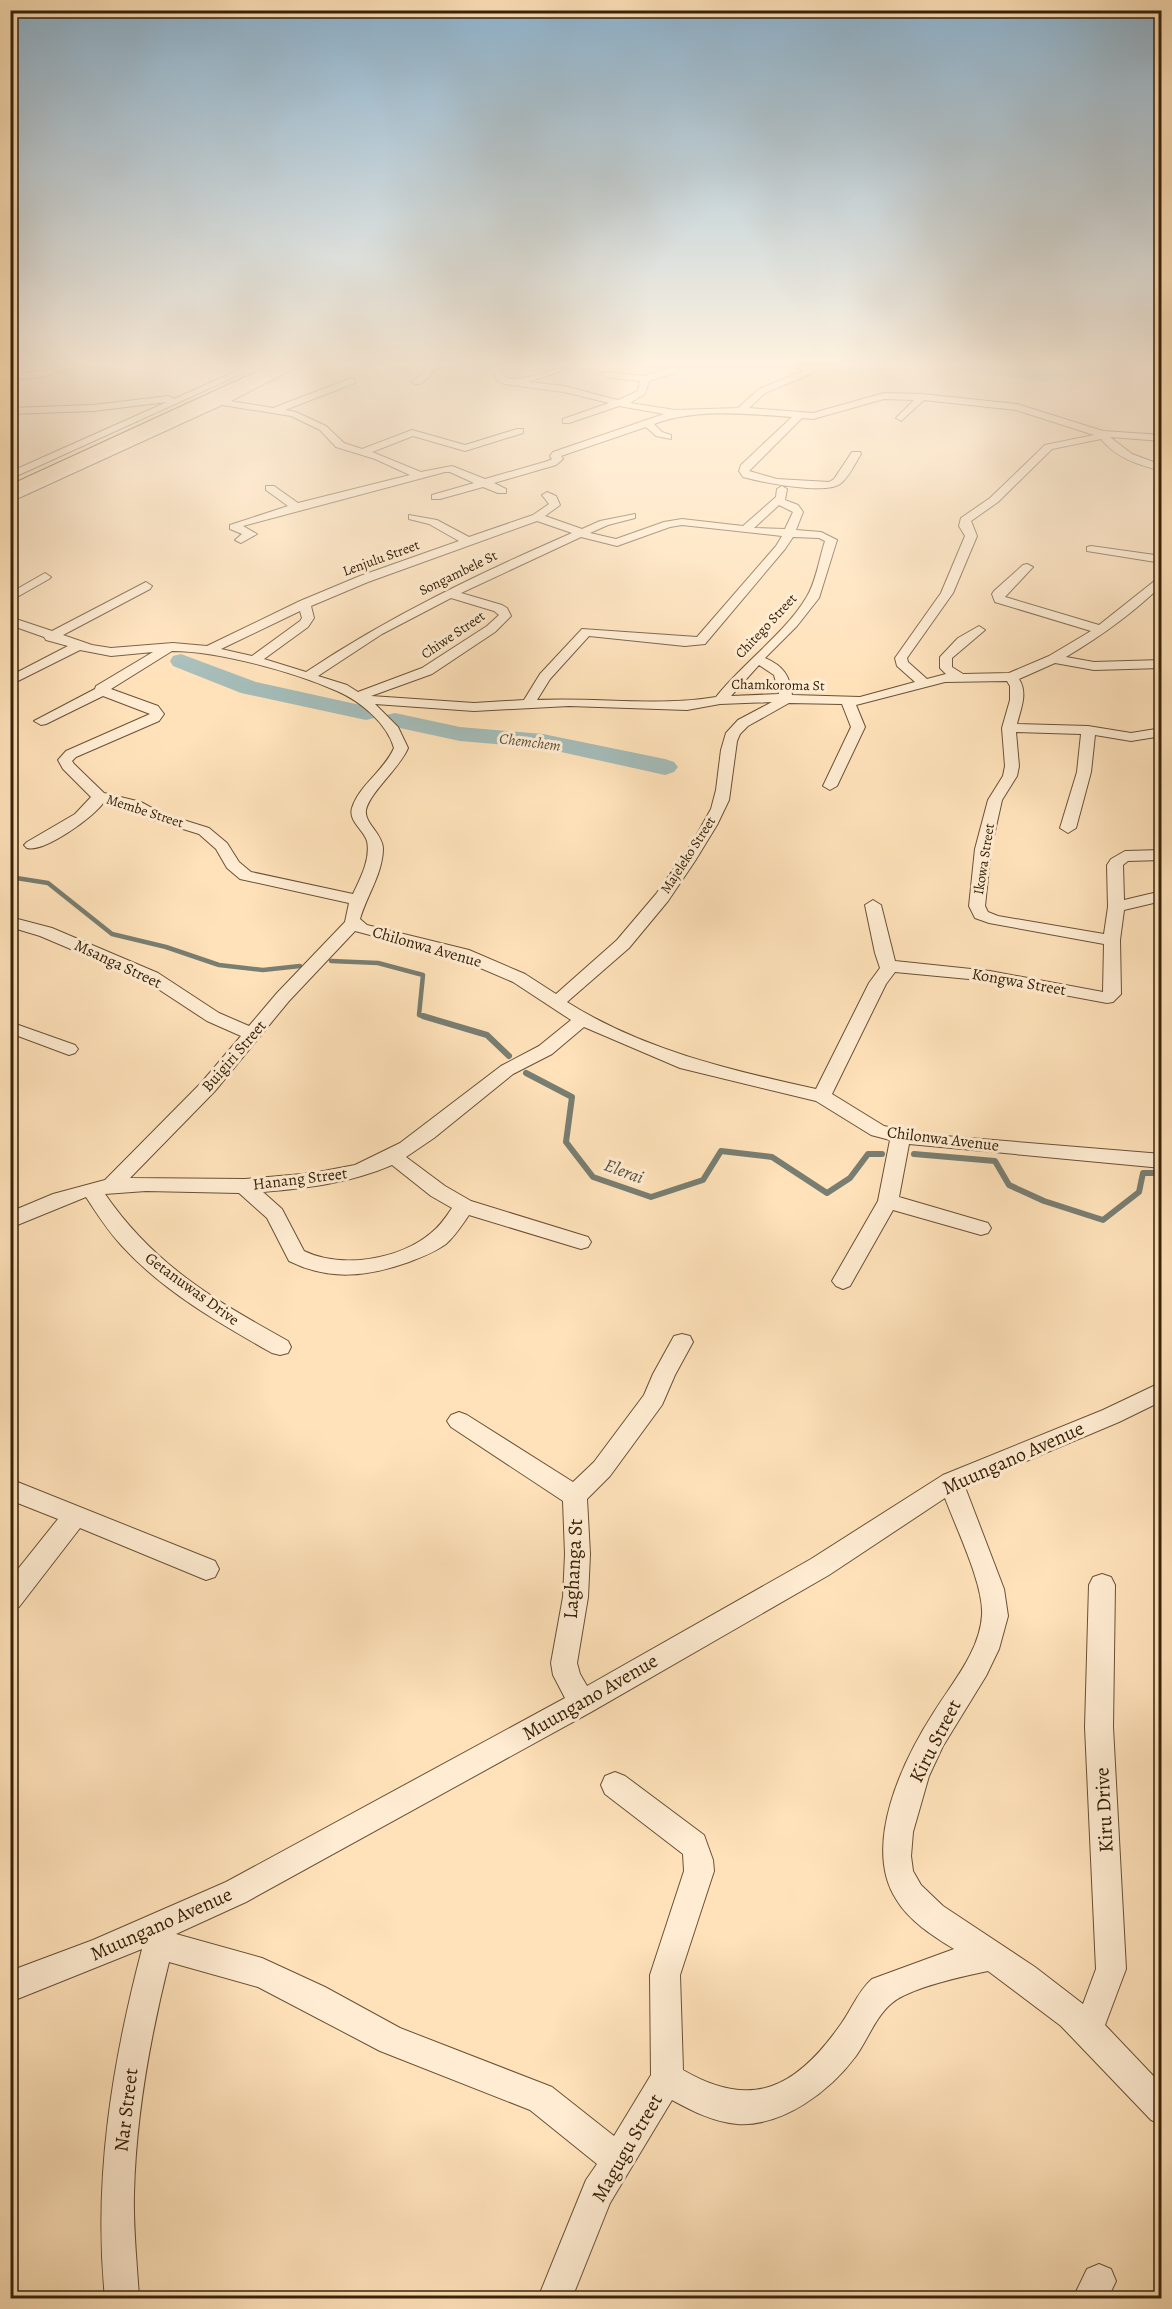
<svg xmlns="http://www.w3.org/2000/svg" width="1172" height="2309" viewBox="0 0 1172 2309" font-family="Alegreya,serif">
	<rect width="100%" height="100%" fill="#ffe2ba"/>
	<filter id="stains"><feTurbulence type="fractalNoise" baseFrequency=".00333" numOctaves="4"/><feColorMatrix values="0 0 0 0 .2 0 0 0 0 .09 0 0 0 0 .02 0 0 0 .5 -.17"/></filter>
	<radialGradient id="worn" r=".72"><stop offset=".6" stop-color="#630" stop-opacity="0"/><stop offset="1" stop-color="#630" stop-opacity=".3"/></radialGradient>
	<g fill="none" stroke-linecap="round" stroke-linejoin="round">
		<g stroke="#787e72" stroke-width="4.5">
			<polyline points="10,877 48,883 112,934 166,947 219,965 263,970 300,966"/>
			<polyline points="331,961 378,963 423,975 419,1015 429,1018"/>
		</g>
		<g stroke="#787e72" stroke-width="6">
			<polyline points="423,1016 487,1035 509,1056"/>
			<polyline points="526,1073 572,1097 566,1142 593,1177 651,1197 703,1180 721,1151 772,1157 827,1193 850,1178 868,1154 882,1154"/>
			<polyline points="914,1154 995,1161 1009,1185 1044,1201 1103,1220 1139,1192 1143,1173 1162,1173"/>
		</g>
		<g fill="#a4bcb9" fill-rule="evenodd">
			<path d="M817 365H889C879 377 827 377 817 365Z"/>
			<polygon points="945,365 989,365 1040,371 1100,365 1128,365 1126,368 1094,376 1040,381 953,370"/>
			<polygon points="1152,365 1162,365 1162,370 1154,368"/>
			<polygon points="181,654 256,682 374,708 378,713 374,718 366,720 241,693 173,666 170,661 173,656"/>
			<polygon points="395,713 460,727 543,734 665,759 674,762 678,767 674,772 665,775 543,748 460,741 386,725 383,720 386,715"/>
		</g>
		<g stroke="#695134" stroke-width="2">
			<g id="street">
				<polygon points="66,365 79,365 42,377 10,380 10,374 42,371"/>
				<polygon points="250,365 261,365 10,479 10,472 167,402 93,411 10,414 10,408 93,405 169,396 174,399"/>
				<path d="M289 365H300L231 401 273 408 349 379H355V383L285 410 296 412 326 426 344 443 362 449 412 430 465 445 517 429H523V433L465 451 413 436 372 452 421 472 452 466 485 479 548 461 552 459 550 456 553 452 664 414 619 406 569 423H563V419L609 403 564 392 504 384 496 379 491 365H499L505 377C520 385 559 365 580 365L528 382 564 386 618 400 638 391 640 381 605 377 600 374 602 372 645 376 677 365H688L675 373 649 381 645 394 630 403 675 410 738 408 759 389 803 371 795 365H805L813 369V373L765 393 749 408 813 413 884 393 922 394 1017 404 1103 431 1162 435V441L1110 437 1132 454 1162 465V471C1139 465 1116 458 1101 439L1052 449 998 502 971 521 977 536 953 593 907 658 908 662 927 679 946 674 940 668V657L958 638 979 626 985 630 952 658V667L963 674 1009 673 1049 656 1091 631 995 602 992 594 994 591 1023 565 1027 564 1033 567 1005 597 1099 625 1162 575V585C1132 614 1101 636 1066 657L1094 662 1162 660V668L1094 670 1055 663 1019 679C1028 693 1021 708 1017 724L1088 726 1131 733 1162 728V736L1131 741 1095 735 1091 772 1076 828 1068 833 1060 828 1077 772 1081 734 1016 732 1019 766 1017 776 1002 800 991 849 985 906 988 912 998 916 1104 934 1108 907 1107 865 1111 859 1125 851 1162 850V860L1128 861 1123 865 1124 900 1162 891V901L1124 910 1120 940 1121 994 1113 1002 1107 1003 990 981 895 972 886 984 832 1094 884 1126 920 1134 1162 1154V1168L909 1144 899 1197 988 1223 991 1228 988 1233 981 1235 893 1210 850 1286 843 1289 836 1286 832 1281 878 1201 890 1140 871 1135 816 1101 680 1068 584 1027 552 1054 513 1074 434 1138 406 1157 445 1186 471 1201 588 1237 591 1242 588 1247 581 1249 469 1215C462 1225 455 1236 446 1244 435 1252 422 1257 409 1262 367 1277 329 1281 289 1261L267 1218 239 1193 146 1191 105 1194C154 1265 214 1300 288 1341L291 1347 288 1353 280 1355 272 1353C219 1323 164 1292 122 1246 108 1231 97 1214 86 1197L10 1228V1212L53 1194 105 1180 201 1083 241 1036 207 1021 146 981 40 936 10 927V917L52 928 158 973 219 1013 249 1026 277 993 345 922 349 903 240 879 227 868 216 849 199 834 151 819 131 808 104 802C94 817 44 853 27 848L24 845 27 842 75 814 91 797 63 769 58 760 66 751 150 714 103 696 46 724 41 725 34 721 95 689 96 686 153 652 111 656 80 650 10 685V676L68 646 46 640 44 637 10 625V617L52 631 146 582 152 586 150 589 63 635 92 645 111 648 173 643 207 646 300 601 360 576 459 541 429 524 409 519V515L437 520 469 537 533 515 549 504 542 495 547 492 556 496 560 505 545 516 582 529 600 521 635 514V518L608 525 590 533 616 539 664 522 682 519 743 526 776 497 777 489 782 486 787 489 785 500 798 505 803 512 796 530 821 532 837 540 819 598 797 626 765 658C783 666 790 675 792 695L860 697 915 682 897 666 895 658 941 593 965 536 959 526 961 518 990 498 1045 445 1094 435 1016 410 924 400 901 421 896 418 914 400 884 399 813 419 802 418 749 471 777 479 829 482 834 479 852 452H860L861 454C855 463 849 478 840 484 825 495 761 482 743 477L739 471 741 465 792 417C747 414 697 408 654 424L662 432 671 435V439L656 436 646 427 561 456 563 459 556 465 494 483 506 489V493H498L483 487 440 499H432V495L474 483 450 472H445L243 526 257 534 241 543 235 540 242 534 230 529V525L288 506 266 490V486H274L298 503 410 475 375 459 336 447 320 430 291 416 222 405 10 502V495L173 422ZM779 505 793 512 785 529 754 528ZM537 521 572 533C480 573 390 616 306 672L264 659 308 627 314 618 311 606 368 582ZM682 525 782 536 776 546 697 637 582 629 540 674 524 700 474 703 371 696 432 674 495 632 511 616 507 608 502 605 461 593 581 537 617 546 670 527ZM793 537 819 538 825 541C819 559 816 583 806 598 786 632 742 664 716 697 657 707 597 697 537 700L550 679 589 636 685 646 705 644 785 549ZM451 598 494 611 499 615 487 626 422 668 358 692 347 685 318 676 382 634ZM300 611 302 618 300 621 252 656 221 649ZM172 651C218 651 294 672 337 691 360 701 387 723 394 748 384 771 359 785 352 808 348 821 364 830 367 841 371 859 360 879 353 894L251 872 239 862 227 843 209 828 161 813 141 802 104 793 74 764 72 761 76 757 159 721 164 714 158 706 111 689ZM759 665 774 675 779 694 731 696ZM1007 681 1010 686V700L1002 728 1005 766 1003 776 988 800 975 849 969 906 975 918 989 923 1104 944 1103 992 990 971 895 961 881 905 873 900 865 905 875 953 880 968 869 983 816 1089C730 1070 643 1050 567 1002L629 948 668 901 695 861 717 825 729 800 737 741 740 734 748 726 789 703 842 704 851 727 823 786 830 790 837 786 865 727 856 705 945 682ZM772 702 738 720 726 733 721 750 716 790 711 809 692 843 656 894 617 940 556 994 525 974 469 950 367 925 360 919C367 895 383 873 383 848 382 833 364 823 366 810 370 792 399 769 408 748L398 727 375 704 474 711 569 706 687 710 720 704ZM355 931 457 958 513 982 571 1020 539 1046 501 1066 400 1143 355 1165 313 1173 245 1179 130 1178 215 1091 289 1001ZM392 1165 431 1196 452 1208C446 1217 440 1226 431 1233 399 1260 341 1269 304 1251L282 1209 263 1192C308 1188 350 1183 392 1165Z"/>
				<path d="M431 365H446L433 370C430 377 422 386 414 384L412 382 423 373 426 366Z"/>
				<polygon points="1091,546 1162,556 1162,563 1087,551 1087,547"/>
				<polygon points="45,573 51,577 49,579 10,601 10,593"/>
				<polygon points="10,1022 75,1045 78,1049 75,1053 69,1055 10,1033"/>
				<path d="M682 1334 690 1336 693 1342 675 1375 662 1405 610 1476 587 1499 590 1554 588 1597 577 1663 580 1674 587 1686 811 1559 943 1475 1103 1410 1162 1382V1401L1119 1422 965 1487 1004 1589 1008 1616 999 1649 986 1676 943 1746 929 1776 913 1832 911 1856 913 1871 921 1885 943 1906 1035 1967 1083 2004 1096 1969 1085 1727 1089 1585 1093 1577 1102 1574 1111 1577 1115 1585 1113 1727 1126 1969 1105 2025 1162 2085V2125L1151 2120 1061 2026 988 1971C964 1976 909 1988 892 2003 876 2016 868 2039 856 2056 830 2091 783 2127 737 2124 714 2122 692 2111 672 2100L610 2203 572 2298H538L586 2180 597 2164 530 2110 380 2051 258 1987 169 1962C150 2038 136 2115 134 2193 133 2228 137 2263 139 2298H105C93 2179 112 2064 142 1949L10 2002V1971L93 1940 226 1882 565 1698 553 1675 551 1663 563 1597 565 1554 563 1501 451 1427 447 1421 451 1415 459 1412 467 1415 573 1482 594 1462 644 1395 653 1374 674 1336ZM945 1498C956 1528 984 1585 982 1615 980 1651 952 1683 934 1712 903 1760 862 1845 896 1899 909 1921 933 1936 954 1949L872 1979C858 1991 852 2009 841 2024 797 2087 753 2111 683 2070L680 1975 714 1871 713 1860 704 1835 625 1776 615 1772 605 1776 601 1785 605 1794 683 1854 684 1871 650 1975 651 2075 614 2136 552 2087 400 2028 325 1987 262 1958 176 1934 246 1902 591 1712 829 1575Z"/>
				<polygon points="10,1479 215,1561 219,1569 215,1577 206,1580 80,1528 19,1607 10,1610 10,1579 58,1519 10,1500"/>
				<polygon points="1099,2264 1111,2269 1116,2281 1108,2298 1073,2298 1087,2269"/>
			</g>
		</g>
		<g stroke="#372108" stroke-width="2">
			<polygon id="highway" points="271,365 291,365 288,368 216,404 10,497 10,485"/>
		</g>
		<use href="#street" fill="#ffecd2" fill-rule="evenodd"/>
		<use href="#highway" fill="#ffe2ba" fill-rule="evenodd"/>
	</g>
	<linearGradient id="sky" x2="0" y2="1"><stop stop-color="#8db7d5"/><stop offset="0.53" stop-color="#fff2e0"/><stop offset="1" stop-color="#fff2e0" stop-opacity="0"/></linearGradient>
	<rect width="1172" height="688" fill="url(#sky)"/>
	<g text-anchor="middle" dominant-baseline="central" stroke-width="6" stroke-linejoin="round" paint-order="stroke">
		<g font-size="14" fill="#372108" stroke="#ffecd2">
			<text transform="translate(381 558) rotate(-20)">Lenjulu Street</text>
			<text transform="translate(458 573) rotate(-26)">Songambele St</text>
			<text transform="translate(766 626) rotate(-47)">Chitego Street</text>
			<text transform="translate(453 635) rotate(-34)">Chiwe Street</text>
			<text transform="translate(778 685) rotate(1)">Chamkoroma St</text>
			<text transform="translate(145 811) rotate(18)">Membe Street</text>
			<text transform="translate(688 855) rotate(-57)">Majeleko Street</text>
			<text transform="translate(984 859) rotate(-81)">Ikowa Street</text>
		</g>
		<g font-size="15" font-style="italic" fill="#58503d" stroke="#ffecd2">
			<text transform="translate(530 742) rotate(7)">Chemchem</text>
		</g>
		<g font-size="16" fill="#372108" stroke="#ffecd2">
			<text transform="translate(427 947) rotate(16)">Chilonwa Avenue</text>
			<text transform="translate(118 964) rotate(25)">Msanga Street</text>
			<text transform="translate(1019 982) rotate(10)">Kongwa Street</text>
			<text transform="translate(234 1056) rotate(-49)">Buigiri Street</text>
			<text transform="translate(943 1139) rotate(7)">Chilonwa Avenue</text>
			<text transform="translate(300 1179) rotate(-7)">Hanang Street</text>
			<text transform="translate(192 1289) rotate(36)">Getanuwas Drive</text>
		</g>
		<g font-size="18" font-style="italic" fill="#58503d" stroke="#ffecd2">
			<text transform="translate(624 1171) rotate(21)">Elerai</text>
		</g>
		<g font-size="20" fill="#372108" stroke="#ffecd2">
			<text transform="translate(1013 1458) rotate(-24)">Muungano Avenue</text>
			<text transform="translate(573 1569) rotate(-87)">Laghanga St</text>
			<text transform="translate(590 1697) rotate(-30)">Muungano Avenue</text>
			<text transform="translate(935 1741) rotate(-63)">Kiru Street</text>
			<text transform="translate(1104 1810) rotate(-93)">Kiru Drive</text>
			<text transform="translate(161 1924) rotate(-24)">Muungano Avenue</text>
			<text transform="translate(126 2110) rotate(-83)">Nar Street</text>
			<text transform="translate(627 2148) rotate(-60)">Magugu Street</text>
		</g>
	</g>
	<rect width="1172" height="2309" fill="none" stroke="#ffe2ba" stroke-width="36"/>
	<rect x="12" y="12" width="1148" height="2285" fill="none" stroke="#372108" stroke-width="3"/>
	<rect x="18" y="18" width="1136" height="2273" fill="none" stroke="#372108" stroke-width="1.5"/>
	<rect width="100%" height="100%" filter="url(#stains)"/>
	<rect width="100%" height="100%" fill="url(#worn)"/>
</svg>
